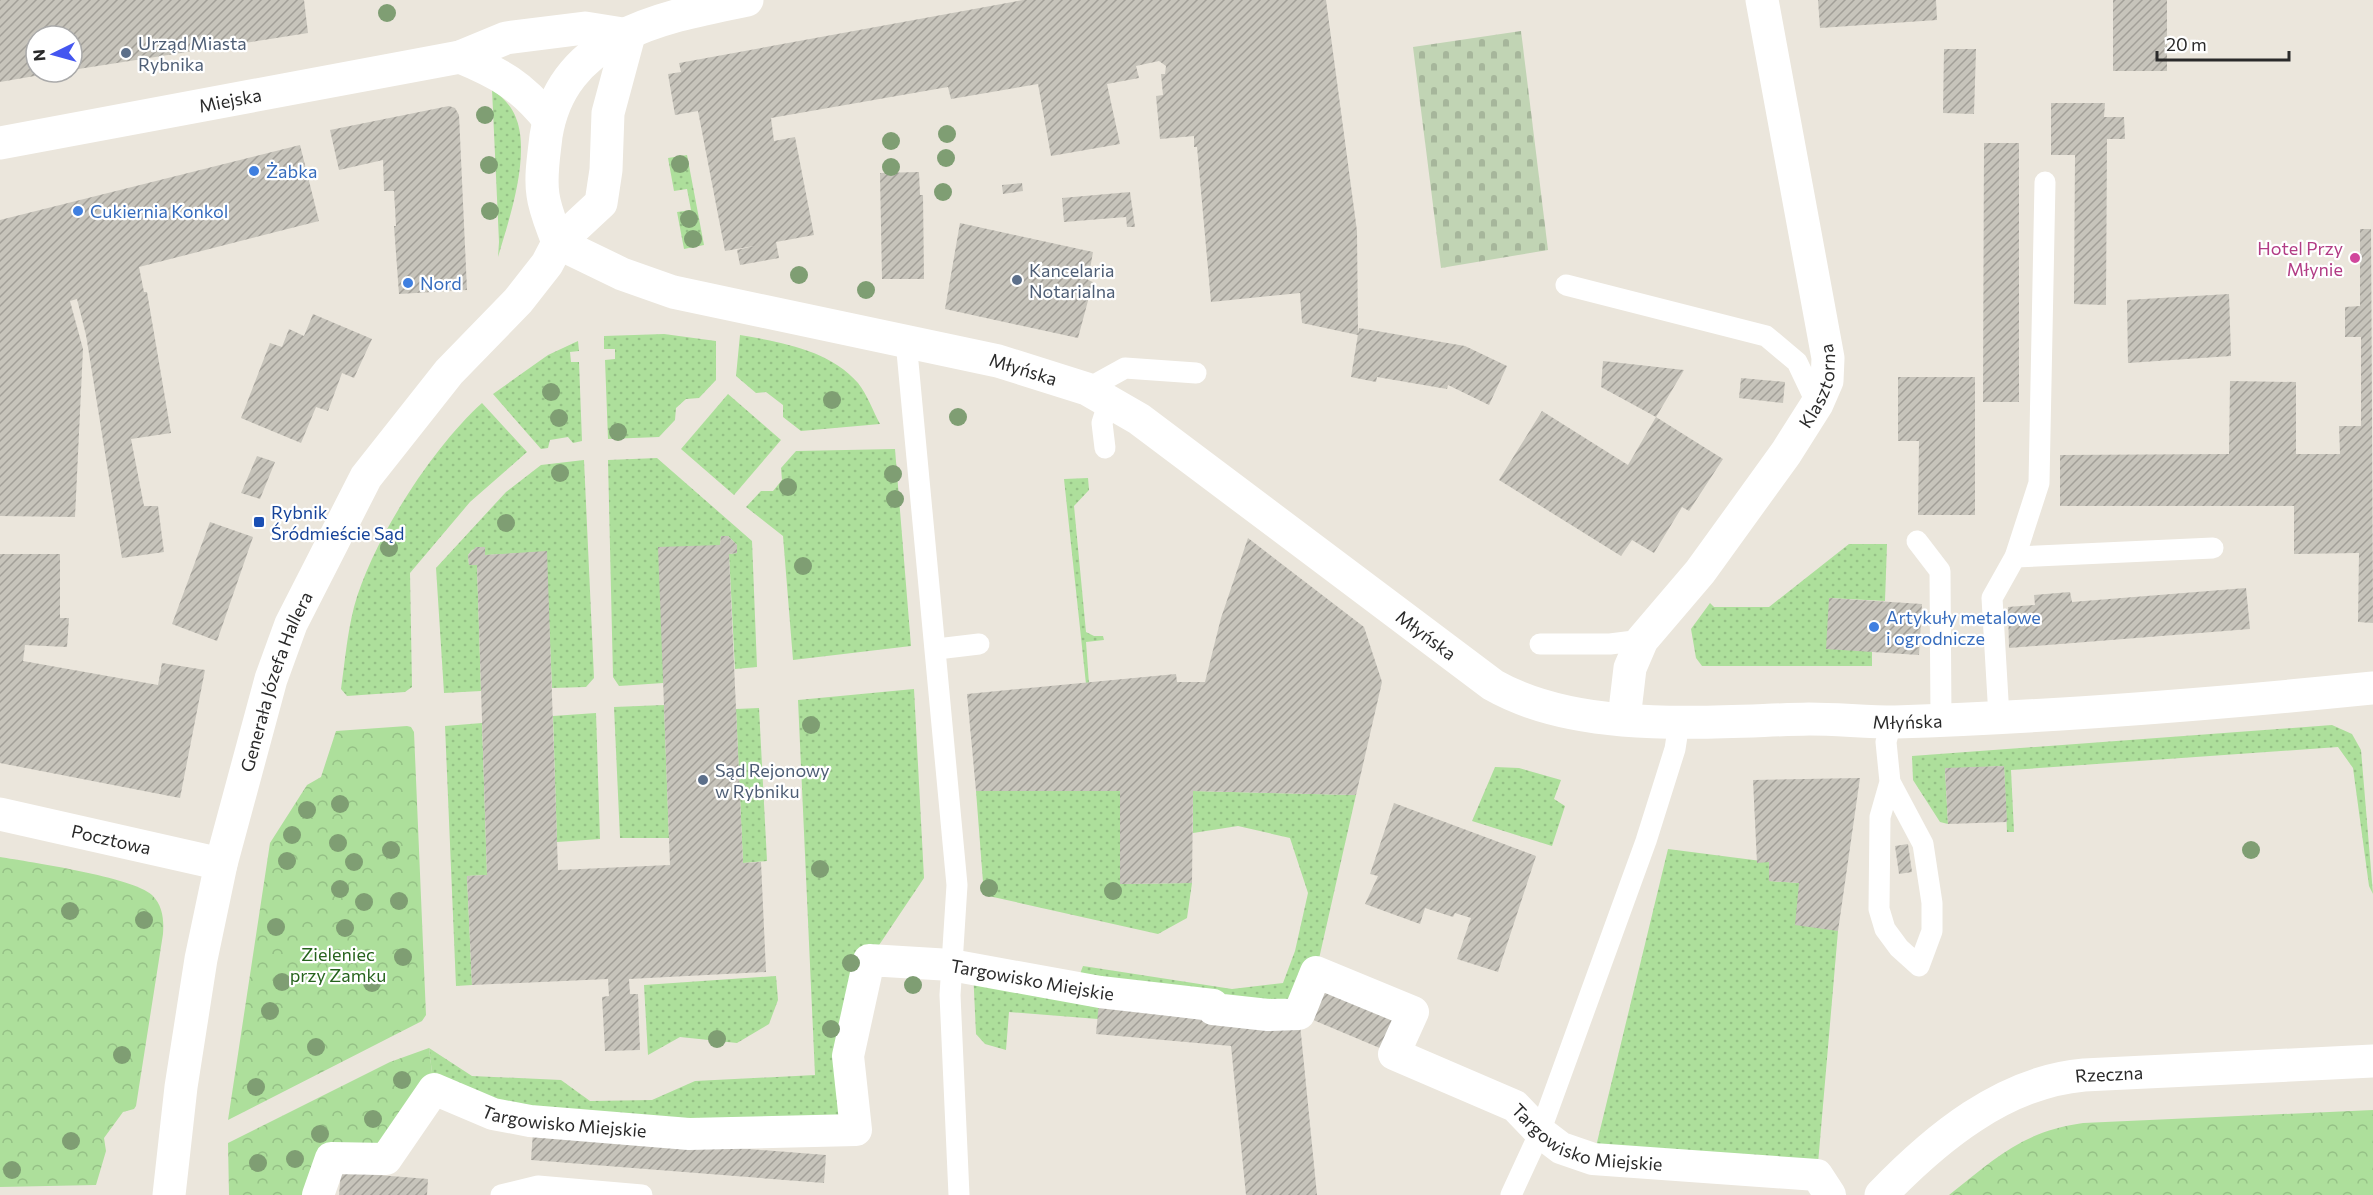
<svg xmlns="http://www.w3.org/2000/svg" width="2373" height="1195" viewBox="0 0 2373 1195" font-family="Commissioner,sans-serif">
	<defs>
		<pattern id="grass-dots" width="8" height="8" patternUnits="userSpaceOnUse" patternTransform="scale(1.5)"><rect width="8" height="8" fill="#addf9b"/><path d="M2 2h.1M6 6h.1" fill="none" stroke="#95c086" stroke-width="1.8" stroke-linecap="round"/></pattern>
		<pattern id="cemetery-stones" width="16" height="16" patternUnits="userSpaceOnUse" patternTransform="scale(1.5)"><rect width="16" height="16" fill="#c1d4b4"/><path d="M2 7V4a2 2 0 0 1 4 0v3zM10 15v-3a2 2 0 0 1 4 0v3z" fill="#a6b69b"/></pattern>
		<pattern id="park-crowns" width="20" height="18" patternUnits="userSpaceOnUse" patternTransform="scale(1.5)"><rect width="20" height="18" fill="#addf9b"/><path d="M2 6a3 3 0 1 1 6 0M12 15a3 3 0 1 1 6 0" fill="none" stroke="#95c086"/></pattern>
		<pattern id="building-hatch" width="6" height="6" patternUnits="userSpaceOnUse" patternTransform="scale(1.5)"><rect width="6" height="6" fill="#c7c4bb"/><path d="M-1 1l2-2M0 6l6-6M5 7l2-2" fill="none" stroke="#a29f98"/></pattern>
	</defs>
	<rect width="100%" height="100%" fill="#ebe6dc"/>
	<g fill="url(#grass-dots)">
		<path d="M492 89C502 97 512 106 516 118 531 155 509 220 498 257L499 242Z"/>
		<polygon points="687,155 704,245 684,249 677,212 691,210 687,189 674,191 668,158"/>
		<polygon points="664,334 716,341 716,380 699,398 686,399 676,408 675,420 659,437 608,439 605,360 615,359 615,349 604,349 604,336"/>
		<path d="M740 335C780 342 830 350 858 383 867 394 873 411 880 424L801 431 783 417V405L766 392 756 393 736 376Z"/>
		<polygon points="578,341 579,351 570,352 571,362 579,362 582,441 573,443 568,437 550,440 548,448 541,449 493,394 548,355"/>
		<polygon points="728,394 781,440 734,495 681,449"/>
		<path d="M482 403 527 452 470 502 410 573 412 687 405 692 347 696 341 689C345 662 347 634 354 607 372 541 432 448 482 403Z"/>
		<polygon points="895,449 911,646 793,660 783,536 746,507 761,491 773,491 782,480 781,468 796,451"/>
		<polygon points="657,458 752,541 757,667 735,669 729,554 737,553 737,545 728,536 721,536 720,545 663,683 619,686 613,677 608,460"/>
		<polygon points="584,460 594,678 586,687 552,688 546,552 485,555 484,547 472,550 468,555 469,565 477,565 481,691 444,693 436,568 506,492 541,465"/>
		<polygon points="1088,478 1089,490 1074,506 1086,632 1094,636 1103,636 1104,640 1086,642 1089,684 1086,684 1064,479"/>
		<polygon points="1849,544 1887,544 1885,601 1829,598 1872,652 1872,666 1702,666 1696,658 1691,629 1710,603 1714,607 1769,607"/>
		<polygon points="914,689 924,878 869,960 856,1130 689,1134 434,1089 429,1048 472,1076 561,1080 590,1101 652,1100 695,1081 815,1075 798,700"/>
		<polygon points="664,705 669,838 620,838 614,707"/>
		<polygon points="759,708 767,861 743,863 736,709"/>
		<polygon points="596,713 600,839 557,842 553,716"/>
		<polygon points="482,723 487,875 467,876 472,985 456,986 445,726"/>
		<polygon points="2332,725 2352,734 2361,750 2373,894 2369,886 2353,768 2338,747 2011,770 2014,832 2007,832 2004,766 1945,769 1948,824 1940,822 1913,780 1912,756"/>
		<polygon points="1495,767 1519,768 1561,780 1554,799 1565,806 1552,846 1472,821"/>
		<polygon points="976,791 1120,791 1120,884 1192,883 1187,918 1158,934 984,895"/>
		<polygon points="1193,791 1356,795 1316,972 1299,1014 1098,1019 1009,1012 1006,1050 985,1044 976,1034 973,969 1075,987 1083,966 1232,989 1283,983 1295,951 1308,893 1290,838 1238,826 1193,833"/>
		<polygon points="1668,849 1769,862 1769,881 1799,883 1838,931 1817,1175 1593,1159"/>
		<polygon points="776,976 778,1000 769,1024 737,1043 680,1037 648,1055 644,985"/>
	</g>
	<polygon fill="url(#cemetery-stones)" points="1521,31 1548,250 1441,268 1413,47"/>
	<g fill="url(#park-crowns)">
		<polygon points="407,726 411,727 414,732 426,1015 422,1021 228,1120 270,843 307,785 321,777 336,731"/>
		<path d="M0 857C30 862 133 877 152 895 163 906 164 920 163 934L136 1106 134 1109 123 1112 104 1138 106 1151 96 1185 0 1187Z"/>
		<polygon points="429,1048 434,1089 386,1159 331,1158 318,1195 229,1195 228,1143 390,1062"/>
		<path d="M2373 1110V1195H1949C1996 1158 2021 1132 2083 1123Z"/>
	</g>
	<g fill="url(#building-hatch)">
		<polygon points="0,0 304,0 308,33 72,70 72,36 36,36 36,72 52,73 0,82"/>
		<polygon points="1023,0 1326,0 1357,231 1358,335 1302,323 1300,293 1211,302 1197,147 1194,147 1194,136 1160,139 1156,96 1163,95 1161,74 1165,74 1166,66 1159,61 1136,66 1139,78 1107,84 1120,144 1051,156 1038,84 951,99 948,87 771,118 774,141 795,137 814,235 776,242 779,258 740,265 737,250 754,246 725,251 698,111 675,115 668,74 681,72 679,63"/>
		<polygon points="1818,0 1936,0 1937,20 1820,28"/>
		<rect x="2113" y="0" width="54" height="71"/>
		<polygon points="1944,49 1976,49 1974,114 1943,113"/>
		<polygon points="2051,103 2105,103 2104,117 2124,117 2125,139 2107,139 2106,305 2074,304 2075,155 2051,155"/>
		<polygon points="449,106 455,108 459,115 467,290 399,294 394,226 396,226 394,191 384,191 383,160 339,170 330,130"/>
		<polygon points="1984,143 2019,143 2019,402 1983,402"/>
		<polygon points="300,145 319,221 139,267 144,292 147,292 171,433 131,439 144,506 158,506 164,552 122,558 86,335 77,299 70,301 83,349 75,517 0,516 0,220"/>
		<polygon points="919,172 920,195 923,195 924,279 882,279 880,173"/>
		<polygon points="1022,183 1023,191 1003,194 1002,185"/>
		<polygon points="1130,192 1135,227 1127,227 1126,217 1064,222 1062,198"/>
		<polygon points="2371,220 2373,623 2358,622 2359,553 2294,554 2294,506 2060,506 2060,455 2229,454 2230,381 2296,382 2296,454 2340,454 2339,426 2361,426 2361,337 2345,337 2345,307 2360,306 2360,229 2371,229"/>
		<polygon points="960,223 1093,252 1088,280 1093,282 1078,338 945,309"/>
		<polygon points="2229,294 2231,356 2128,363 2127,300"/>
		<polygon points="313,314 372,339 354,378 342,373 328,411 316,407 301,443 241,418 270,343 282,347 289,329 304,336"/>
		<polygon points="1359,328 1465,346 1507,366 1489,405 1448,385 1447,389 1377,377 1376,382 1351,377"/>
		<polygon points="1603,361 1684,370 1656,417 1601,387"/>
		<polygon points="1898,377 1975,377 1975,515 1918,515 1919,441 1898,441"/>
		<polygon points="1741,378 1785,382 1783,403 1739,398"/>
		<polygon points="1542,411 1628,465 1656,417 1723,459 1689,511 1682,507 1654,553 1632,540 1621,556 1499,480"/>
		<polygon points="257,456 275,462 260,499 241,493"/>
		<polygon points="210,522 253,537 217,641 172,624"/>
		<polygon points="721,536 728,536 737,545 737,553 729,554 743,863 761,862 766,972 629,979 630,994 638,994 640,1050 605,1051 602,997 609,996 608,979 472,985 467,876 487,875 477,565 469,565 468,555 476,547 485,547 485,555 547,551 558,870 670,865 658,547 720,545"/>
		<polygon points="1248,538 1364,627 1382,682 1356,795 1193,791 1192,883 1120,884 1120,791 976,791 967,694 1176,674 1177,682 1205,682 1221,618"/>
		<polygon points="0,554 60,554 60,618 69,618 67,647 25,645 23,661 158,685 162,663 205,670 180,798 0,763"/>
		<polygon points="2246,588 2250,629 2009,648 2008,607 2035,605 2034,595 2070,592 2072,602"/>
		<polygon points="1829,598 1922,604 1919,655 1826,649"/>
		<polygon points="2004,766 2007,822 1948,824 1945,768"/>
		<polygon points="1860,778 1838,931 1795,925 1799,883 1769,881 1769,862 1757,863 1753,780"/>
		<polygon points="1394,803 1536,856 1498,972 1457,959 1471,918 1455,913 1453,917 1425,908 1420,924 1365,904 1378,876 1370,874"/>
		<polygon points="1908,844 1912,872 1899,874 1895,846"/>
		<polygon points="1316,972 1413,1012 1394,1054 1299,1014"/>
		<polygon points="1100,992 1299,1014 1317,1195 1246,1195 1231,1046 1096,1034"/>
		<polygon points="533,1132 826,1155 824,1183 531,1160"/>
		<polygon points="341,1172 428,1179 427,1195 339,1195"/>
	</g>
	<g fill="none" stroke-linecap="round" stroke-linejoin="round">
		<g stroke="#fff" stroke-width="21">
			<polyline points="1566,285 1766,336 1797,362 1817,404"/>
			<polyline points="906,341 957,885 950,995 959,1195"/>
			<polyline points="1087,389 1125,368 1196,373"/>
			<polyline points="1105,448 1102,423 1109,401"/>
			<polyline points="1917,541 1940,571 1941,720"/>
			<polyline points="2015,557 2213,548"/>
			<polyline points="1540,644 1610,644 1642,640"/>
			<polyline points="937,649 979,644"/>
			<polyline points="1999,717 1992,598 2015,557 2039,483 2045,182"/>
			<polyline points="1890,782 1923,844 1932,903 1932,931 1919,966 1899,948 1885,929 1879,909 1880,817 1890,782 1886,742 1891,722"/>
			<polyline points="501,1195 538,1186 642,1195"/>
			<polyline points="1511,1195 1540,1132 1646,841 1675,749 1679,723"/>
		</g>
		<path stroke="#fff" stroke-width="32" id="s1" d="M318 1195 331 1158 386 1159 434 1089 493 1114 530 1121 689 1134 856 1130 848 1056 869 960 951 965 1100 992 1213 1005V1009L1268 1015 1299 1014 1316 972 1413 1012 1394 1054 1515 1106 1540 1132 1561 1148 1593 1159 1817 1175 1830 1195"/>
		<g stroke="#fff" stroke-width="33">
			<path id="s2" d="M558 243 622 274 673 292 998 361 1087 389 1139 419 1493 685C1581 735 1711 721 1809 719 1837 719 1866 722 1895 722 2054 717 2214 704 2373 688"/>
			<path id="s3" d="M1624 719 1630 668 1642 640 1700 572 1786 453 1817 404 1827 381 1828 358 1762 0"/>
			<path id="s4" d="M0 814 221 864"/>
			<path id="s5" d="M1881 1195C1935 1139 2003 1082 2084 1075L2373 1061"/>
		</g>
		<g stroke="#fff" stroke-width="33">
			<path d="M460 57C499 73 522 86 549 120"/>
			<path id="s6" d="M0 143 460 57 506 38 585 28 629 35"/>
			<path d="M558 243C553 228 545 211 543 195 540 176 544 155 546 136 562 35 663 17 747 0"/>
			<path id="s7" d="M169 1195 181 1087 201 959 221 864 271 679 291 624 366 477 449 372 518 301 547 264 558 243 601 203 606 170 608 113 629 35"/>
		</g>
	</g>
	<g fill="#7f9e73">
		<circle cx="387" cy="13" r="9"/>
		<circle cx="485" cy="115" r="9"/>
		<circle cx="947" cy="134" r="9"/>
		<circle cx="891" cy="141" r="9"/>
		<circle cx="946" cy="158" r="9"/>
		<circle cx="680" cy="164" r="9"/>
		<circle cx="489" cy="165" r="9"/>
		<circle cx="891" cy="167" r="9"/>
		<circle cx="943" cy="192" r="9"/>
		<circle cx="490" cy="211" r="9"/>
		<circle cx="689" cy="219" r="9"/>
		<circle cx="693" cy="239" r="9"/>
		<circle cx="799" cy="275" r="9"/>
		<circle cx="866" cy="290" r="9"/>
		<circle cx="551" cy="392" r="9"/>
		<circle cx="832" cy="400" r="9"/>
		<circle cx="958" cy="417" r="9"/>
		<circle cx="559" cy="418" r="9"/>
		<circle cx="618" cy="432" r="9"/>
		<circle cx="560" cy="473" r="9"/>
		<circle cx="893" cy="474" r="9"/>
		<circle cx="788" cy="487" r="9"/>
		<circle cx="895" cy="499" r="9"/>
		<circle cx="506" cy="523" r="9"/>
		<circle cx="389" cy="548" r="9"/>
		<circle cx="803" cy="566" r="9"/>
		<circle cx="811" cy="725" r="9"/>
		<circle cx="340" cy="804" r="9"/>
		<circle cx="307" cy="810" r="9"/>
		<circle cx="292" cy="835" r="9"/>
		<circle cx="338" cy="843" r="9"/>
		<circle cx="391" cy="850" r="9"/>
		<circle cx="2251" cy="850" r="9"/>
		<circle cx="287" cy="861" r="9"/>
		<circle cx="354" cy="862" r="9"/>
		<circle cx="820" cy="869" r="9"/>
		<circle cx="989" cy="888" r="9"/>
		<circle cx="340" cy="889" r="9"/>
		<circle cx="1113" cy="891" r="9"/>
		<circle cx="399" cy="901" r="9"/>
		<circle cx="364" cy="902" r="9"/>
		<circle cx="70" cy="911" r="9"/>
		<circle cx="144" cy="920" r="9"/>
		<circle cx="276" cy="927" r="9"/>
		<circle cx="345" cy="928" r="9"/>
		<circle cx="403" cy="957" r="9"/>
		<circle cx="851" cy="963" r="9"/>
		<circle cx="282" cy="982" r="9"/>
		<circle cx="372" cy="983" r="9"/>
		<circle cx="913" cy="985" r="9"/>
		<circle cx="270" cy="1011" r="9"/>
		<circle cx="831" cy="1029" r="9"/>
		<circle cx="717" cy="1039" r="9"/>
		<circle cx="316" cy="1047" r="9"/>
		<circle cx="122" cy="1055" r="9"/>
		<circle cx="402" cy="1080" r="9"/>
		<circle cx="256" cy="1087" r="9"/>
		<circle cx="373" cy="1119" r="9"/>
		<circle cx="320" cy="1134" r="9"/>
		<circle cx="71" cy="1141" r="9"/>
		<circle cx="295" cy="1159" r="9"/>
		<circle cx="258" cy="1163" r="9"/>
		<circle cx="12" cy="1170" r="9"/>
	</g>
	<g fill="#5c6f8a" stroke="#fff" stroke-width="2">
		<circle cx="126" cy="53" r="6"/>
		<circle cx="1017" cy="280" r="6"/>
		<circle cx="703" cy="780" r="6"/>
	</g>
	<g fill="#3f7fe0" stroke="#fff" stroke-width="2">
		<circle cx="254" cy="171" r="6"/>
		<circle cx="78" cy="211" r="6"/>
		<circle cx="408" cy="283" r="6"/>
		<circle cx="1874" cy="627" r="6"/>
	</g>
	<circle fill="#d1479c" stroke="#fff" stroke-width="2" cx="2355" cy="258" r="6"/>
	<rect fill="#1a4fb4" stroke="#fff" stroke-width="2" x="253" y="516" width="12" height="12" rx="3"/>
	<g text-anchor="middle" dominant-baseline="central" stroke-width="4.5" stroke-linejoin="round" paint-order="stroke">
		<g font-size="18" fill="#4e5e75" stroke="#fff" text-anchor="start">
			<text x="138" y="43">Urząd Miasta<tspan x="138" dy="21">Rybnika</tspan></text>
			<text x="1029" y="270">Kancelaria<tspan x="1029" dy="21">Notarialna</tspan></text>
			<text x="715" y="770">Sąd Rejonowy<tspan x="715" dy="21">w Rybniku</tspan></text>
		</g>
		<g font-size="18" fill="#2a2a2a" stroke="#fff">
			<text stroke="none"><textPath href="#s6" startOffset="234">Miejska</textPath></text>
			<text stroke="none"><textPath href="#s2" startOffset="484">Młyńska</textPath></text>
			<text stroke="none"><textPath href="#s3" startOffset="394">Klasztorna</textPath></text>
			<text stroke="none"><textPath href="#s2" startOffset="970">Młyńska</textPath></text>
			<text stroke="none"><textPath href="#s7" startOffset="526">Generała Józefa Hallera</textPath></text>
			<text stroke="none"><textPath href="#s2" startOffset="1474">Młyńska</textPath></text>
			<text stroke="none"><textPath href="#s4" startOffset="114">Pocztowa</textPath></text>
			<text stroke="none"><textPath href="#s1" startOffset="945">Targowisko Miejskie</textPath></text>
			<text stroke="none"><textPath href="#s5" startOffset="266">Rzeczna</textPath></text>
			<text stroke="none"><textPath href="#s1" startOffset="315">Targowisko Miejskie</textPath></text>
			<text stroke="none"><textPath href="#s1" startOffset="1629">Targowisko Miejskie</textPath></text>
		</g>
		<g font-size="18" fill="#366cbe" stroke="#fff" text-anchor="start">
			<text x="266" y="171">Żabka</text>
			<text x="90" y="211">Cukiernia Konkol</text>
			<text x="420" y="283">Nord</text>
			<text x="1886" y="617">Artykuły metalowe<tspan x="1886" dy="21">i ogrodnicze</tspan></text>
		</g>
		<g font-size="18" fill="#b23c85" stroke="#fff" text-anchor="end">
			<text x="2343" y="248">Hotel Przy<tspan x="2343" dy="21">Młynie</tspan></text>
		</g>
		<g font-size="18" fill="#164399" stroke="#fff" text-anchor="start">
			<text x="271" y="512">Rybnik<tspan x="271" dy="21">Śródmieście Sąd</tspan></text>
		</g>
		<g font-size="18" fill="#26631d" stroke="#fff">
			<text x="338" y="954">Zieleniec<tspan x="338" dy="21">przy Zamku</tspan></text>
		</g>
	</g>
	<g transform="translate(54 54) rotate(265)"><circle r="28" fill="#ffffff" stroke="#aaaaaa" stroke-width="1.5"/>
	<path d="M0-4.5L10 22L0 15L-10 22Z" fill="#4456f0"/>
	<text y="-9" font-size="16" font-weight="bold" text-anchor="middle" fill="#2a2a2a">N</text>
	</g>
	<path d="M2157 51v9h132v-9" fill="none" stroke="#2a2a2a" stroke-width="3"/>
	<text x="2166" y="51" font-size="18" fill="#2a2a2a" stroke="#ffffff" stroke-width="4.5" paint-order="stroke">20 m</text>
</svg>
